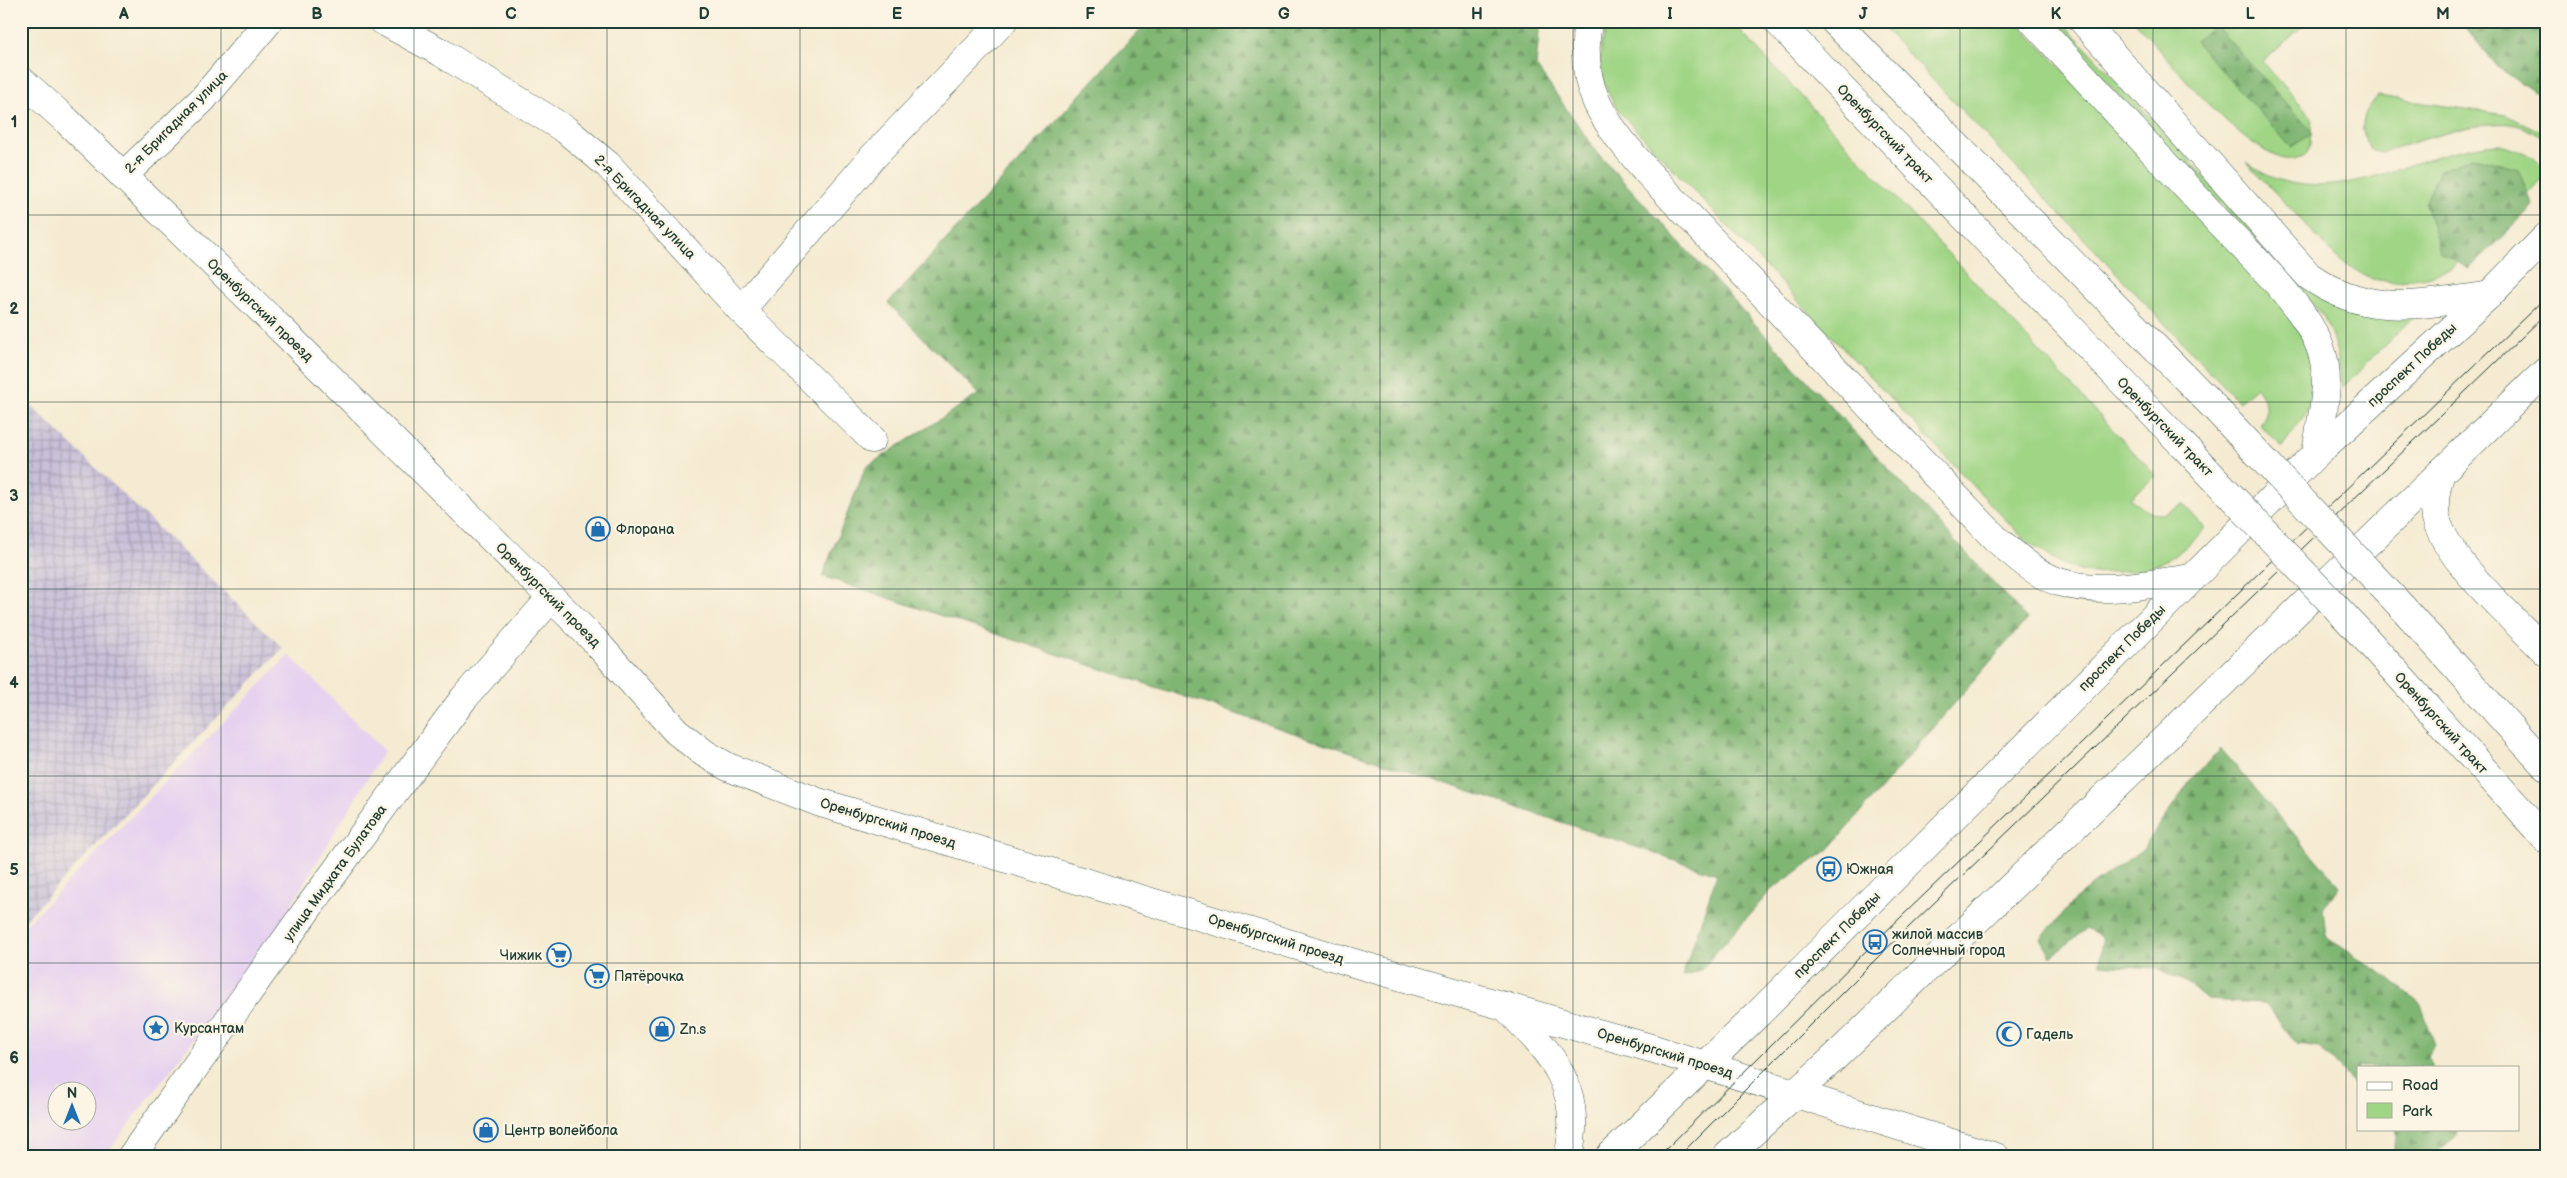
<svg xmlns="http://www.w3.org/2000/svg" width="2567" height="1178" viewBox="0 0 2567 1178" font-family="'Balsamiq Sans',sans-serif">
	<defs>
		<pattern id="industrial-grid" width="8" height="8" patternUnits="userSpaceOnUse" patternTransform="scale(1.25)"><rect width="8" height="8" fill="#c8bfd8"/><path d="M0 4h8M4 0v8" fill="none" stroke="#a29cb0"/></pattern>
		<pattern id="forest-firs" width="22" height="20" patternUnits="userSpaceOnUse" patternTransform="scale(1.25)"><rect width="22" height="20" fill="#80b673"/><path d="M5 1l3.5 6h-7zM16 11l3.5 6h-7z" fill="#68955f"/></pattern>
	</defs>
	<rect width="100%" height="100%" fill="#fcf5e5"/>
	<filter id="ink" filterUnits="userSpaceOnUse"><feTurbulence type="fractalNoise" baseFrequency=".02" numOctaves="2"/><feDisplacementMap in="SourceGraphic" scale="10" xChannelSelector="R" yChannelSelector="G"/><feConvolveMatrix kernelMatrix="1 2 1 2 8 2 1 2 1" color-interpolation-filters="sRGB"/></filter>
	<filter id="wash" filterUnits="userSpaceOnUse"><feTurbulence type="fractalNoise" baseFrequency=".0096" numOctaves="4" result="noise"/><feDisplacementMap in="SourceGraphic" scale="20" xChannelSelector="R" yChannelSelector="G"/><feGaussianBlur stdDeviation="1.12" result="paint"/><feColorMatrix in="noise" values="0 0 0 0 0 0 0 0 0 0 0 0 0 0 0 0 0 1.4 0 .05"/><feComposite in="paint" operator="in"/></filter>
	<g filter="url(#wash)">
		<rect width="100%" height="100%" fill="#f5ebd2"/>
		<path fill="#e6d2f0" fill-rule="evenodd" d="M289 655 384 751 272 937 104 1157H21V930ZM58 1090H88V1120H58Z"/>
		<polygon fill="url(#industrial-grid)" points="21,396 283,648 21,924"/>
		<g fill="#a0d586" stroke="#60895d">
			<path d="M1611 21H1731L2156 476 2130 498C2151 516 2160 520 2183 504L2205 528C2175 560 2155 571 2111 572 2102 572 2092 574 2084 572 2061 566 2041 551 2023 538L1622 115C1601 88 1592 53 1611 21Z"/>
			<path d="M1877 21H2016L2301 322 2315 360 2312 400 2304 416 2282 447 2260 425C2272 410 2265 401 2256 387L2239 402Z"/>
			<polygon points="2049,21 2061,21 2305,285 2413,317 2342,388 2337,354 2331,333 2324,317 2301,289"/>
			<path d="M2134 21H2308L2263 62 2312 117 2310 145 2306 155C2297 159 2290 161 2280 158 2233 141 2169 59 2134 21Z"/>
			<path d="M2378 96 2506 115 2546 134V140C2535 134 2524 126 2511 124 2478 120 2416 142 2383 152L2370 149C2357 128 2363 113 2378 96Z"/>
			<path d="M2501 144C2521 150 2535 155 2546 174L2512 213 2450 269 2427 277 2392 282 2372 279 2342 263 2246 162C2255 167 2265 175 2276 179 2353 205 2426 146 2501 144Z"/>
		</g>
		<g fill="url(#forest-firs)" stroke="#507a54">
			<polygon points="1148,21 1540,21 1536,66 1600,156 2027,619 1828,850 1772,889 1699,972 1682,977 1717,874 822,576 866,467 979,394 888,303"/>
			<polygon points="2461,21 2546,21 2546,100 2495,65"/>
			<polygon points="2215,25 2313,133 2291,147 2195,41"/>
			<polygon points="2475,157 2518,169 2533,206 2469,269 2440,252 2425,203 2440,170"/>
			<polygon points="2221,749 2339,886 2323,909 2326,937 2386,976 2421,1005 2435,1045 2428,1057 2433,1067 2358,1067 2358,1088 2320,1047 2297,1044 2265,1003 2207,1000 2184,981 2155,968 2100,964 2103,938 2086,929 2051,957 2041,938 2079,895 2143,849 2191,779"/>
			<polygon points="2397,1129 2456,1129 2458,1135 2429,1157 2391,1157 2399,1135"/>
		</g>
	</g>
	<g filter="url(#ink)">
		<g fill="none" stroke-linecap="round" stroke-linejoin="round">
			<g stroke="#3f574c" stroke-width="29">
				<g id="minor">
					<polyline points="383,21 442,53 566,130 608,165 741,310 872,439"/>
					<polyline points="123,176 202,100 269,21"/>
					<polyline points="741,310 873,157 1003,21"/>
					<polyline points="131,1157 309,907 464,698 551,598"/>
				</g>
			</g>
			<g stroke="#3f574c" stroke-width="29">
				<g id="major">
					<path d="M1588 21C1577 92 1605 122 1648 173L1996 539C2015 555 2035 574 2059 582 2101 595 2148 584 2191 578"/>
					<polyline points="1777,21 2181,443"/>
					<polyline points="1834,21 2216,409"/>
					<path d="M2033 21C2093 87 2154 152 2215 218 2248 253 2308 307 2322 353 2332 385 2320 422 2316 454"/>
					<path d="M2083 21 2309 276C2369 318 2420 304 2488 296"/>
					<polyline points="21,80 67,121 289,337 595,641 676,731 704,753 728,767 818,802 1364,966 1654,1049 1996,1157"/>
					<path d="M2441 472C2436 487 2433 502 2436 518 2447 561 2514 619 2546 652"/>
					<polyline points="2402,607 2546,767"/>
					<polyline points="2367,640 2546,839"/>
					<path d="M1505 1006C1550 1053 1585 1086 1568 1157"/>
					<polyline points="1609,1157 1759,1013 2316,454 2488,296 2546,237"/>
					<polyline points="1726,1157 1834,1058 2546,371"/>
				</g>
			</g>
			<use href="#minor" stroke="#fff" stroke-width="28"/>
			<use href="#major" stroke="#fff" stroke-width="28"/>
			<g stroke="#1f3d34" stroke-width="1">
				<polyline points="1658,1157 1875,942 2546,297"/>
				<polyline points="1678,1157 1882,953 2546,314"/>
			</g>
			<g stroke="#3f574c" stroke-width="29" stroke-linecap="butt">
				<g id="major-bridge">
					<polyline points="2216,409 2402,607"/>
					<polyline points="2181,443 2367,640"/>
				</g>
			</g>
			<use href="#major-bridge" stroke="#fff" stroke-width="28"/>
		</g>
	</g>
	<path fill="none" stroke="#1f3d34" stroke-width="1" stroke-opacity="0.55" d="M221 21V1157M414 21V1157M607 21V1157M800 21V1157M994 21V1157M1187 21V1157M1380 21V1157M1573 21V1157M1767 21V1157M1960 21V1157M2153 21V1157M2346 21V1157M21 215H2546M21 402H2546M21 589H2546M21 776H2546M21 963H2546"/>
	<defs>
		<g id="shop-ring" transform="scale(1.25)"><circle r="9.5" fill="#fcf5e5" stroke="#1f6fb2" stroke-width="1.5"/><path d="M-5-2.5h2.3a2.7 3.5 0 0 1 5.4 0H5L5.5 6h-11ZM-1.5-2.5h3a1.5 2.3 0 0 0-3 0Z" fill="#1f6fb2"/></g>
		<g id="bus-ring" transform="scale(1.25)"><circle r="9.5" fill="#fcf5e5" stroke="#1f6fb2" stroke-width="1.5"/><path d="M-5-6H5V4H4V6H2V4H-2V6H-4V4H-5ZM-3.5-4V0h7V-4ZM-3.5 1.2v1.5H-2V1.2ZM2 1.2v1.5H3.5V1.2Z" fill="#1f6fb2"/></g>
		<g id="supermarket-ring" transform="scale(1.25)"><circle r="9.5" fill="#fcf5e5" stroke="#1f6fb2" stroke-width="1.5"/><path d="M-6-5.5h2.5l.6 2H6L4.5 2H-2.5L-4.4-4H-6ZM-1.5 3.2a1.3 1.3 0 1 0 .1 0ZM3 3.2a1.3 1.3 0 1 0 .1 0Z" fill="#1f6fb2"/></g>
		<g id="sight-ring" transform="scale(1.25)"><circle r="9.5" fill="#fcf5e5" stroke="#1f6fb2" stroke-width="1.5"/><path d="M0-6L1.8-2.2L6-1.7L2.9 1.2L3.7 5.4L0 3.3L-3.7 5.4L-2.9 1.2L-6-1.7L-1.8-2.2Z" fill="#1f6fb2"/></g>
		<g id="mosque-ring" transform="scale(1.25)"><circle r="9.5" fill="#fcf5e5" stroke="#1f6fb2" stroke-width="1.5"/><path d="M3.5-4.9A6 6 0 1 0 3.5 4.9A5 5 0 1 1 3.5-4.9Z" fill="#1f6fb2"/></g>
	</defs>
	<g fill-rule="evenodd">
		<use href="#shop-ring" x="598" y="529"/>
		<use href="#bus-ring" x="1829" y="869"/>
		<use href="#bus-ring" x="1875" y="942"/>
		<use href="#supermarket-ring" x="559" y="955"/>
		<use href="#supermarket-ring" x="597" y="976"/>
		<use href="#sight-ring" x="156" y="1028"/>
		<use href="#shop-ring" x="662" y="1029"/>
		<use href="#mosque-ring" x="2009" y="1034"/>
		<use href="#shop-ring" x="486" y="1130"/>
	</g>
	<g text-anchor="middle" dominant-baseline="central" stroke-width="4.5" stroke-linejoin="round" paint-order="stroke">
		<g font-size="14" fill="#1f3d34" stroke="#fcf5e5">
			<text transform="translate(176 122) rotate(-45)">2-я Бригадная улица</text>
			<text transform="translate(1885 134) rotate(46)">Оренбургский тракт</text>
			<text transform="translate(645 207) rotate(46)">2-я Бригадная улица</text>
			<text transform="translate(260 310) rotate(44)">Оренбургский проезд</text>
			<text transform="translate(2412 365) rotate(-43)">проспект Победы</text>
			<text transform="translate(2165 427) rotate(46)">Оренбургский тракт</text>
			<text transform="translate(548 595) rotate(45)">Оренбургский проезд</text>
			<text transform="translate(2122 648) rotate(-45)">проспект Победы</text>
			<text transform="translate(2441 723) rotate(48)">Оренбургский тракт</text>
			<text transform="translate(888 823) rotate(17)">Оренбургский проезд</text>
			<text transform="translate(335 873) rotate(-54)">улица Мидхата Булатова</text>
			<text transform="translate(1837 935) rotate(-45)">проспект Победы</text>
			<text transform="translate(1276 939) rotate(17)">Оренбургский проезд</text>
			<text transform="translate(1665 1053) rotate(17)">Оренбургский проезд</text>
		</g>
		<g font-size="14" fill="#1f3d34" stroke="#fcf5e5" text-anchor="start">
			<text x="616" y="529">Флорана</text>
			<text x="1846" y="869">Южная</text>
			<text x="1892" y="934">жилой массив<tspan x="1892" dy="16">Солнечный город</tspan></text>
			<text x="542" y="955" text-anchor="end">Чижик</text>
			<text x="614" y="976">Пятёрочка</text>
			<text x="174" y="1028">Курсантам</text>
			<text x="680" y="1029">Zn.s</text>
			<text x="2026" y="1034">Гадель</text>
			<text x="504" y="1130">Центр волейбола</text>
		</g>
	</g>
	<rect width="2567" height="1178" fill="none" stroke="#fcf5e5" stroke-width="55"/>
	<rect x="2357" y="1066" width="162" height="65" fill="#fcf5e5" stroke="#a4ab9e"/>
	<rect x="2367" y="1082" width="25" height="8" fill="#ffffff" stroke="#a4ab9e"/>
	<text x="2402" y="1090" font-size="15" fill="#1f3d34">Road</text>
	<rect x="2367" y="1103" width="25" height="15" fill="#a0d586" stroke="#a4ab9e"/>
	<text x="2402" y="1116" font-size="15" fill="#1f3d34">Park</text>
	<g transform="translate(72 1106)"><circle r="24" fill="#fcf5e5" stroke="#a4ab9e"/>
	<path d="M0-4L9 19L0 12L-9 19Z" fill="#1f6fb2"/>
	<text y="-8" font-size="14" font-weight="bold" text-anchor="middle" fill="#1f3d34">N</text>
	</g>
	<rect x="28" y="28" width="2512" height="1122" fill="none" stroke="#1f3d34" stroke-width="2"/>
	<g font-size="16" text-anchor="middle" font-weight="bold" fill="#1f3d34">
		<text x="124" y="19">A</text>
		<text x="317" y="19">B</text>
		<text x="511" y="19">C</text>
		<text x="704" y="19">D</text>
		<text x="897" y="19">E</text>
		<text x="1090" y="19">F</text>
		<text x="1284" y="19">G</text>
		<text x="1477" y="19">H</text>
		<text x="1670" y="19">I</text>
		<text x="1863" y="19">J</text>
		<text x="2056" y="19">K</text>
		<text x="2250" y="19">L</text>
		<text x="2443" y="19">M</text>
		<text x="14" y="127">1</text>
		<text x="14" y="314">2</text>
		<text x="14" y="501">3</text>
		<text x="14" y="688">4</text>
		<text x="14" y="875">5</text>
		<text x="14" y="1063">6</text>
	</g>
</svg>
